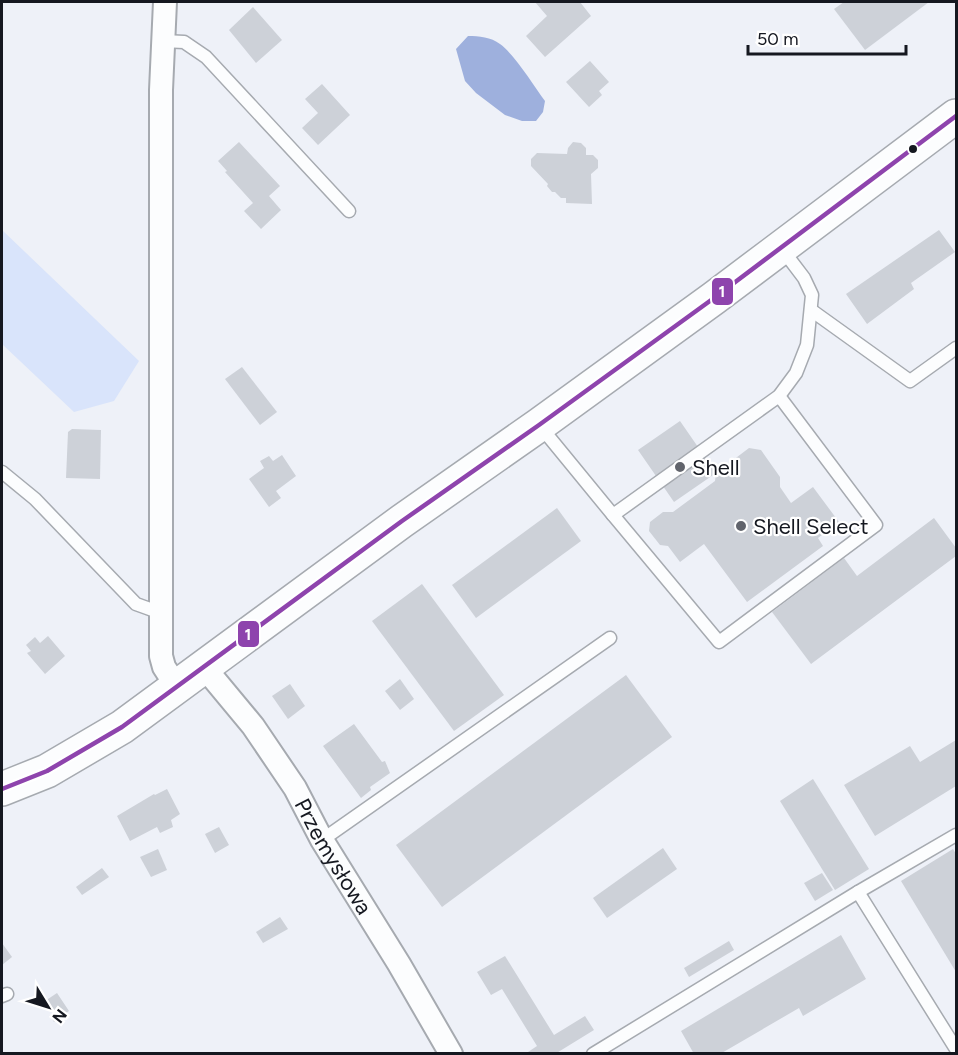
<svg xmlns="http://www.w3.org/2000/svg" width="958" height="1055" viewBox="0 0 958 1055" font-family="Figtree,sans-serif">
	<rect width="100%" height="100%" fill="#eef1f8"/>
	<polygon fill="#d9e4fb" points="2,230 139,361 114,401 74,412 2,344"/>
	<path fill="#9eb0dd" d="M468 36C479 36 491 37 500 44 514 54 534 86 545 101L543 112 536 121H522L505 115 476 93 465 81 456 49Z"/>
	<g fill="#cdd1d8">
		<polygon points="535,2 580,2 591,16 545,57 526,36 547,16"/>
		<polygon points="844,2 929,2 865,50 834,9"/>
		<polygon points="253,7 282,40 256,63 229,30"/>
		<polygon points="590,61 609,82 599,91 602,95 589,107 566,82"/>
		<polygon points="322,84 350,115 318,145 302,128 318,113 305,99"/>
		<polygon points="239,142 280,186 269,196 281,210 261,229 244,211 253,203 225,172 227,171 218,161"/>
		<polygon points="573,142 581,143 586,148 586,155 593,155 598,160 598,168 591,174 592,204 566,203 566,198 561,198 555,192 552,192 547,186 548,184 531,166 531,159 537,153 567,154 568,148"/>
		<polygon points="939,230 955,252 911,283 914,289 867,324 846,294"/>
		<polygon points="242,367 277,412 260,425 225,379"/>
		<polygon points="680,421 716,473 749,448 761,450 780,477 780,487 791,503 813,487 839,522 818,538 823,546 747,602 704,544 680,562 668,546 660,545 649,531 650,522 663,512 673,512 715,481 716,473 674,502 638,450"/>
		<polygon points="72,429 101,430 100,479 66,478 68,432"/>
		<polygon points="282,455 296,476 276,491 281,498 269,507 249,479 264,468 260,461 269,456 273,461"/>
		<polygon points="557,508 581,541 476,618 452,585"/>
		<polygon points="934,518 956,548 956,556 811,664 772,612 844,558 857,576"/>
		<polygon points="422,584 504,695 454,731 372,621"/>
		<polygon points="48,636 65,656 45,674 27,653 31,651 26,645 35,637 40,643"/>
		<polygon points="626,675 672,737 442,907 396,845"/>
		<polygon points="400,679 414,699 400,710 385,691"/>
		<polygon points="290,684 305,706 288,719 272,696"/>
		<polygon points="354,724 382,762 385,761 390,773 370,787 371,790 361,798 323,746"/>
		<polygon points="956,740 956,786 875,836 844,785 910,746 920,762"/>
		<polygon points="813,779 869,869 835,890 780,801"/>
		<polygon points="167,789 180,814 171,820 173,827 160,833 157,827 130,841 117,816 154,794 155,795"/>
		<polygon points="219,827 229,845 215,853 205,834"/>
		<polygon points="663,848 677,869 607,918 593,898"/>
		<polygon points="158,849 167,870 151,877 140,857"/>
		<polygon points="953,849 956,854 956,972 901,881"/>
		<polygon points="102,868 109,877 82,895 76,887"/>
		<polygon points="822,873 833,890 815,901 804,883"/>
		<polygon points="280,917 288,929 263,943 256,932"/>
		<polygon points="841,935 866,979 803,1016 799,1008 720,1054 694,1054 681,1031"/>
		<polygon points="729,941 734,950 689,977 684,968"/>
		<polygon points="2,943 12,957 2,965"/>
		<polygon points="505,956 554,1035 585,1016 594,1030 555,1054 525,1054 537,1046 502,989 491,995 477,972"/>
		<polygon points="57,993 69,1011 54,1022 50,1016 54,1013 45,1001"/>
	</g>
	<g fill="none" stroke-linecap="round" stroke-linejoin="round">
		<g stroke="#a6aab0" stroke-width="15">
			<g id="service">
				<polyline points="163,41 184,42 206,57 349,211"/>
				<polyline points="811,310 910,381 956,348"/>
				<polyline points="540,426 613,515 779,396 796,373 807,345 812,295 804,278 782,249"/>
				<polyline points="2,472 35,499 136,604 161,613"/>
				<polyline points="613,515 719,642 876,525 779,396"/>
				<polyline points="322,840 610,638"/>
				<polyline points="858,892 956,1049"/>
				<polyline points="2,996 7,994"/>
				<polyline points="593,1054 858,892 956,835"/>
			</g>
		</g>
		<g stroke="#a6aab0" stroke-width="26">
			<g id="minor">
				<polyline points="165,2 161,90 161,656 164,667 177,687"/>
				<path id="s1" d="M204 667 253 726 295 788 322 840 399 964 451 1054"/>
			</g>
		</g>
		<g stroke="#a6aab0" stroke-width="36">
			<polyline id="secondary" points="2,789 47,771 122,727 402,521 539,425 714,298 956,116"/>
		</g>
		<use href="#service" stroke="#fcfdfe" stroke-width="12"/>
		<use href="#minor" stroke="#fcfdfe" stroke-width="22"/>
		<use href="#secondary" stroke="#fcfdfe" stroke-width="33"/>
		<g stroke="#fff" stroke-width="9">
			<polyline id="bus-1" points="2,789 47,771 122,727 402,521 539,425 714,298 956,116"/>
		</g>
		<use href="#bus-1" stroke="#8e44ad" stroke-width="4.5"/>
	</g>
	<circle fill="#151820" stroke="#fff" stroke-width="2" cx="913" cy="149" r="5"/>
	<g fill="#61646c" stroke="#fff" stroke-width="2">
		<circle cx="680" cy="467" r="6"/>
		<circle cx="741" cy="526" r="6"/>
	</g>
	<g text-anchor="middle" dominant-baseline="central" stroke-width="4.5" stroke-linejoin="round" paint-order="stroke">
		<g font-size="22" fill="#151820" stroke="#fff" text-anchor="start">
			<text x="692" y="467">Shell</text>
			<text x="753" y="526">Shell Select</text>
		</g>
		<g font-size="22" fill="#151820" stroke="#fff">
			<text stroke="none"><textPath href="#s1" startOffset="230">Przemysłowa</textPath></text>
		</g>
	</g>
	<g stroke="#fff" stroke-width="2">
		<rect x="711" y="277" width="23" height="29" rx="6" fill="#8e44ad"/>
		<rect x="237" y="620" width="23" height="28" rx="6" fill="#8e44ad"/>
	</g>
	<g font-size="16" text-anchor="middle" font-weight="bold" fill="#fff">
		<text x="722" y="297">1</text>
		<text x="248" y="640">1</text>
	</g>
	<rect width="958" height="1055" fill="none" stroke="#151820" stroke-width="6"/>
	<g transform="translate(48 1007) rotate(128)" stroke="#ffffff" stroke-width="4.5" paint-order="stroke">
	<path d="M0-4.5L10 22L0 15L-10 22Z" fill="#151820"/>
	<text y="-9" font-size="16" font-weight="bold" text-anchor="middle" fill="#151820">N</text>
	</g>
	<path d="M748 45v9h158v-9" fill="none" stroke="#151820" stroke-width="3"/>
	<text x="757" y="45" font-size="18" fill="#151820" stroke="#ffffff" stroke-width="4.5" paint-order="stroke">50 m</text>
</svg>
